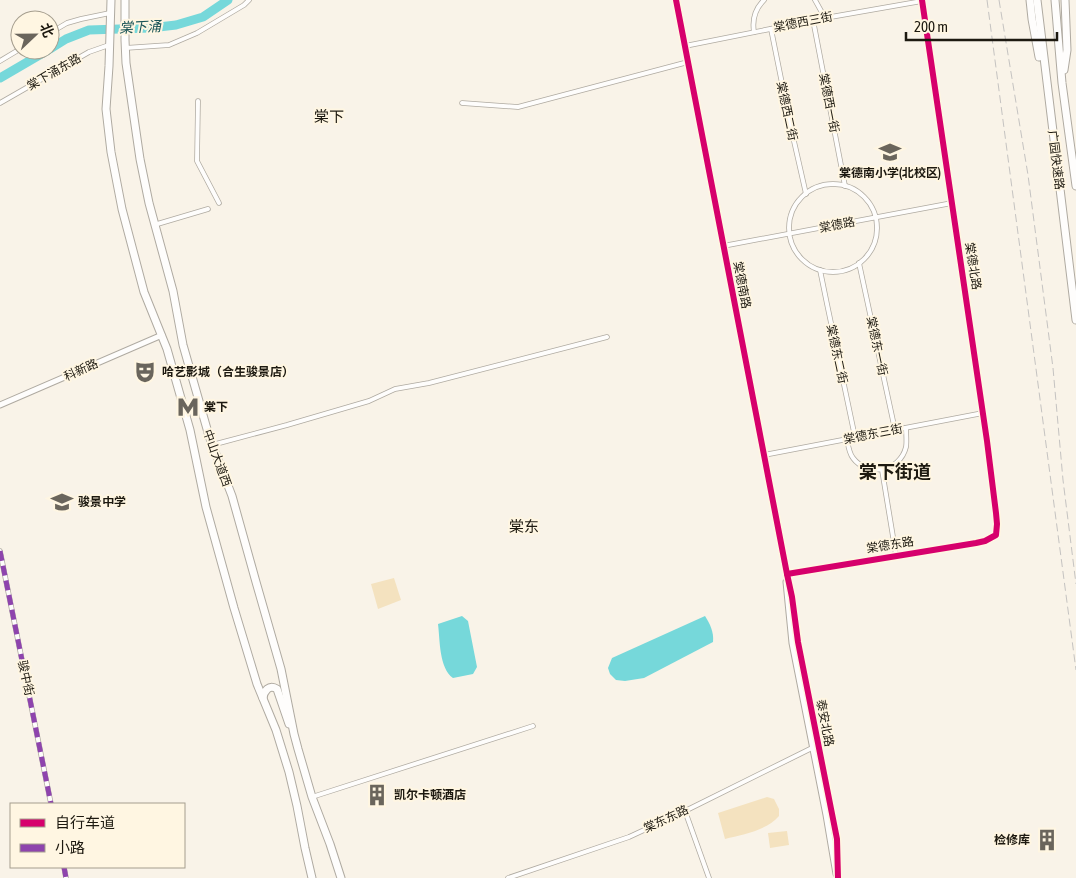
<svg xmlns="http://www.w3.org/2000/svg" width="1076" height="878" viewBox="0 0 1076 878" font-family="'Asap Condensed','Noto Sans SC',sans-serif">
	<rect width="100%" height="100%" fill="#f9f3e8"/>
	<g fill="#f4e2bf">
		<polygon points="394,578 401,600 378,609 371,584"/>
		<path d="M767 797 774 799 779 809V816C766 831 743 834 725 839L718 813Z"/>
		<polygon points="787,831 789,845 770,848 768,833"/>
	</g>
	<g fill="#76d8da">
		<path d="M462 616 468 621 477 667 473 674 453 678C439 668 440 640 438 624Z"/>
		<path d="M705 616C710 624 714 632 713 642L644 678 625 681 616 680 610 674 608 668 612 658Z"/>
	</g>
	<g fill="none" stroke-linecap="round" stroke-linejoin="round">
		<g stroke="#76d8da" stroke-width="9">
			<polyline points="50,49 66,39 89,30 150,28 176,25 203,17 228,0"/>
			<polyline points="0,78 48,50"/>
		</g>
		<g stroke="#afaaa1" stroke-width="5.5">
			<g id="minor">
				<polyline points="815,0 825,18"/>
				<polyline points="813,20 845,186"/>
				<polyline points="771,29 791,128 806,194"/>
				<path d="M754 32C752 20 755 9 764 0"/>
				<polyline points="50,33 67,23 81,19 110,13"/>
				<polyline points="685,46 825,18 922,1"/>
				<polyline points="125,48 169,45 197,33 244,5 249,0"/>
				<polyline points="0,61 20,49"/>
				<polyline points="198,101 197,161 219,203"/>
				<polyline points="0,103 89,52 109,45"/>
				<polyline points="462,103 518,107 688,62"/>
				<circle cx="833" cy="228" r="44"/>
				<polyline points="154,225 208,209"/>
				<polyline points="723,246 952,203"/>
				<polyline points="859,263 895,430"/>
				<polyline points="820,270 827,304 855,437"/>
				<path d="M847 439C848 445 849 453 853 458 867 477 900 472 906 447 907 441 906 434 906 428"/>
				<polyline points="212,445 287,425 369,401 395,389 429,383 607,337"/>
				<polyline points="764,455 983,413"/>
				<polyline points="882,470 896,555"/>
				<polyline points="0,551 51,804"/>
				<polyline points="787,574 976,543 985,541 996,535 997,524 996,513 987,441 922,0"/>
				<polyline points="312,797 533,726"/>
				<polyline points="685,811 709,878"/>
				<polyline points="64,867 66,878"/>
				<polyline points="508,878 629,837 685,811 818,745"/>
			</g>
		</g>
		<g stroke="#afaaa1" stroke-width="7">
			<g id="tertiary">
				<polyline points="676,0 787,574 792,597 798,642 837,839 838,878"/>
				<polyline points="0,405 162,335"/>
				<polyline points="786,582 792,643 826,815 836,874"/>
			</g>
		</g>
		<g stroke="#afaaa1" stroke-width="9">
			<g id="trunk">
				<polyline points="111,0 109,66 106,109 111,152 122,209 144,292 167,349 190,430 206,507 234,608 257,684 276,730 289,772 297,806 305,848 312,878"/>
				<polyline points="125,0 125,40 126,63 140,159 149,203 173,291 183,345 209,436 232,496 256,582 281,669 294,734 298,749 312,797 330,844 341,878"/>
				<polyline points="1030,0 1032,19 1039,57"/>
				<polyline points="1037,0 1076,320"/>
				<polyline points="1055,0 1062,83 1076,186"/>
				<polyline points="1064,70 1067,50 1065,0"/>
				<path d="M263 698C264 691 269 684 277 689L289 724"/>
			</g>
		</g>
		<use href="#minor" stroke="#fefdfc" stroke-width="4"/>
		<use href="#tertiary" stroke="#fefdfc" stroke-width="5"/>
		<use href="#trunk" stroke="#fefdfc" stroke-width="7"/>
		<g stroke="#c5c3c1" stroke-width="1" stroke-dasharray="8 4" stroke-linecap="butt">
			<polyline points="987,0 1076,670"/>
			<polyline points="999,0 1028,175 1053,368 1063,480 1076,584"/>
		</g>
		<g stroke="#8e44ad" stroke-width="5" stroke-dasharray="10 5" stroke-linecap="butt">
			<polyline points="0,551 51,804"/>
			<polyline points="64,867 66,878"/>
		</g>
		<g stroke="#fff6e2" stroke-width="9">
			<g id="cycleway">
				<polyline points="676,0 787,574 792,597 798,642 837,839 838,878"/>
				<polyline points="787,574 976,543 985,541 996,535 997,524 996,513 987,441 922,0"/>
			</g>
		</g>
		<use href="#cycleway" stroke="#d6006c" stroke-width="6"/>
	</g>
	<defs>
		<g id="school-bare" transform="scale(1.725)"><path d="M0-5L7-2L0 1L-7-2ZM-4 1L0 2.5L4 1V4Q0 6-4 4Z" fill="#6a655c" stroke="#fff6e2" stroke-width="2.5" paint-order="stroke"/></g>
		<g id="theatre-bare" transform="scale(1.725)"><path d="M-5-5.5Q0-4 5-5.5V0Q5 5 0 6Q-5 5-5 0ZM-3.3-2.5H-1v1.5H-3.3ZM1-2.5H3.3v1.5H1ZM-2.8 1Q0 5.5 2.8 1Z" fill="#6a655c" stroke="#fff6e2" stroke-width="2.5" paint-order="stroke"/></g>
		<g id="metro-bare" transform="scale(1.725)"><path d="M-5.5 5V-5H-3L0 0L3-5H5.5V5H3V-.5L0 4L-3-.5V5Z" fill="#6a655c" stroke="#fff6e2" stroke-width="2.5" paint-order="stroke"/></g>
		<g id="building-bare" transform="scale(1.725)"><path d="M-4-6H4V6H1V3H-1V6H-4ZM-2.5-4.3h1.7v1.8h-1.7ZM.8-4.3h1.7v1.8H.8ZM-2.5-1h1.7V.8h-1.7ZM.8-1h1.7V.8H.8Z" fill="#6a655c" stroke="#fff6e2" stroke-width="2.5" paint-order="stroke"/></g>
	</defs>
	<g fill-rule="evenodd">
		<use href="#school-bare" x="890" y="152"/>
		<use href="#theatre-bare" x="145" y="372"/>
		<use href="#metro-bare" x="188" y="407"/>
		<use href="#school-bare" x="62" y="502"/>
		<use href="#building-bare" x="377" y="795"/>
		<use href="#building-bare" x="1047" y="840"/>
	</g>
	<g text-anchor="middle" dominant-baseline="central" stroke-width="4" stroke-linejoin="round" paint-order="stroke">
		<g font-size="12" fill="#1d1910" stroke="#fff6e2">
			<text transform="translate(803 22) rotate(-11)">棠德西三街</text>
			<text transform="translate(54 72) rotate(-30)">棠下涌东路</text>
			<text transform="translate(829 103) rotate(79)">棠德西一街</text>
			<text transform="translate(787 111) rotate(78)">棠德西二街</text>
			<text transform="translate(1056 160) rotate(83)">广园快速路</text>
			<text transform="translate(837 225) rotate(-11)">棠德路</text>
			<text transform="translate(973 266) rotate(81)">棠德北路</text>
			<text transform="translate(742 285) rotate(79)">棠德南路</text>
			<text transform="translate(877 346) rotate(78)">棠德东一街</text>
			<text transform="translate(837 354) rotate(78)">棠德东二街</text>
			<text transform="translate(81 370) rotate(-24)">科新路</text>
			<text transform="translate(873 434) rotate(-11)">棠德东三街</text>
			<text transform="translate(217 458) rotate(70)">中山大道西</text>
			<text transform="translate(890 545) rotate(-9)">棠德东路</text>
			<text transform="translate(26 678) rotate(78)">骏中街</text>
			<text transform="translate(825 723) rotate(79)">泰安北路</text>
			<text transform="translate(666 819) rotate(-25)">棠东东路</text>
		</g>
		<g font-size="12" font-weight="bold" fill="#1d1910" stroke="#fff6e2" text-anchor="start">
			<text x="890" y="173" text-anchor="middle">棠德南小学(北校区)</text>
			<text x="162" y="372">哈艺影城（合生骏景店）</text>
			<text x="204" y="407">棠下</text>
			<text x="78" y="502">骏景中学</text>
			<text x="394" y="795">凯尔卡顿酒店</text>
			<text x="1030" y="840" text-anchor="end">检修库</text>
		</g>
		<g font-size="14" font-style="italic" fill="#1a5457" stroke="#fff6e2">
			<text transform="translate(140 27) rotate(-3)">棠下涌</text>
		</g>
		<g font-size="15" fill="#1d1910" stroke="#fff6e2">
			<text x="329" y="116">棠下</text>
			<text x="524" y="526">棠东</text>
		</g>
		<g font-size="18" font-weight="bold" fill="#1d1910" stroke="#fff6e2">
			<text x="895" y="471">棠下街道</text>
		</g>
	</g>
	<rect x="10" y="803" width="175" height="65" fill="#fff6e2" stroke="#a59e8e"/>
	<rect x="20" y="819" width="25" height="8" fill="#d6006c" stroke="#a59e8e"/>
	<text x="55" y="828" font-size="15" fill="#1d1910">自行车道</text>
	<rect x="20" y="844" width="25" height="8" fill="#8e44ad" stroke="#a59e8e"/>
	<text x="55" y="853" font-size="15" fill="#1d1910">小路</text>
	<g transform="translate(35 35) rotate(68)"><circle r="24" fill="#fff6e2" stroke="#a59e8e"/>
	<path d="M0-4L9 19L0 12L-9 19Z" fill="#6a655c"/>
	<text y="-8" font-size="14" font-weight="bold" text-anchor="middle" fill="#1d1910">北</text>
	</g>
	<path d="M906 32v8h151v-8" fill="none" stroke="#1d1910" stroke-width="2.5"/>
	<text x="914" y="32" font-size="15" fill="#1d1910" stroke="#fff6e2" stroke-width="4" paint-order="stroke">200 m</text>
</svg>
